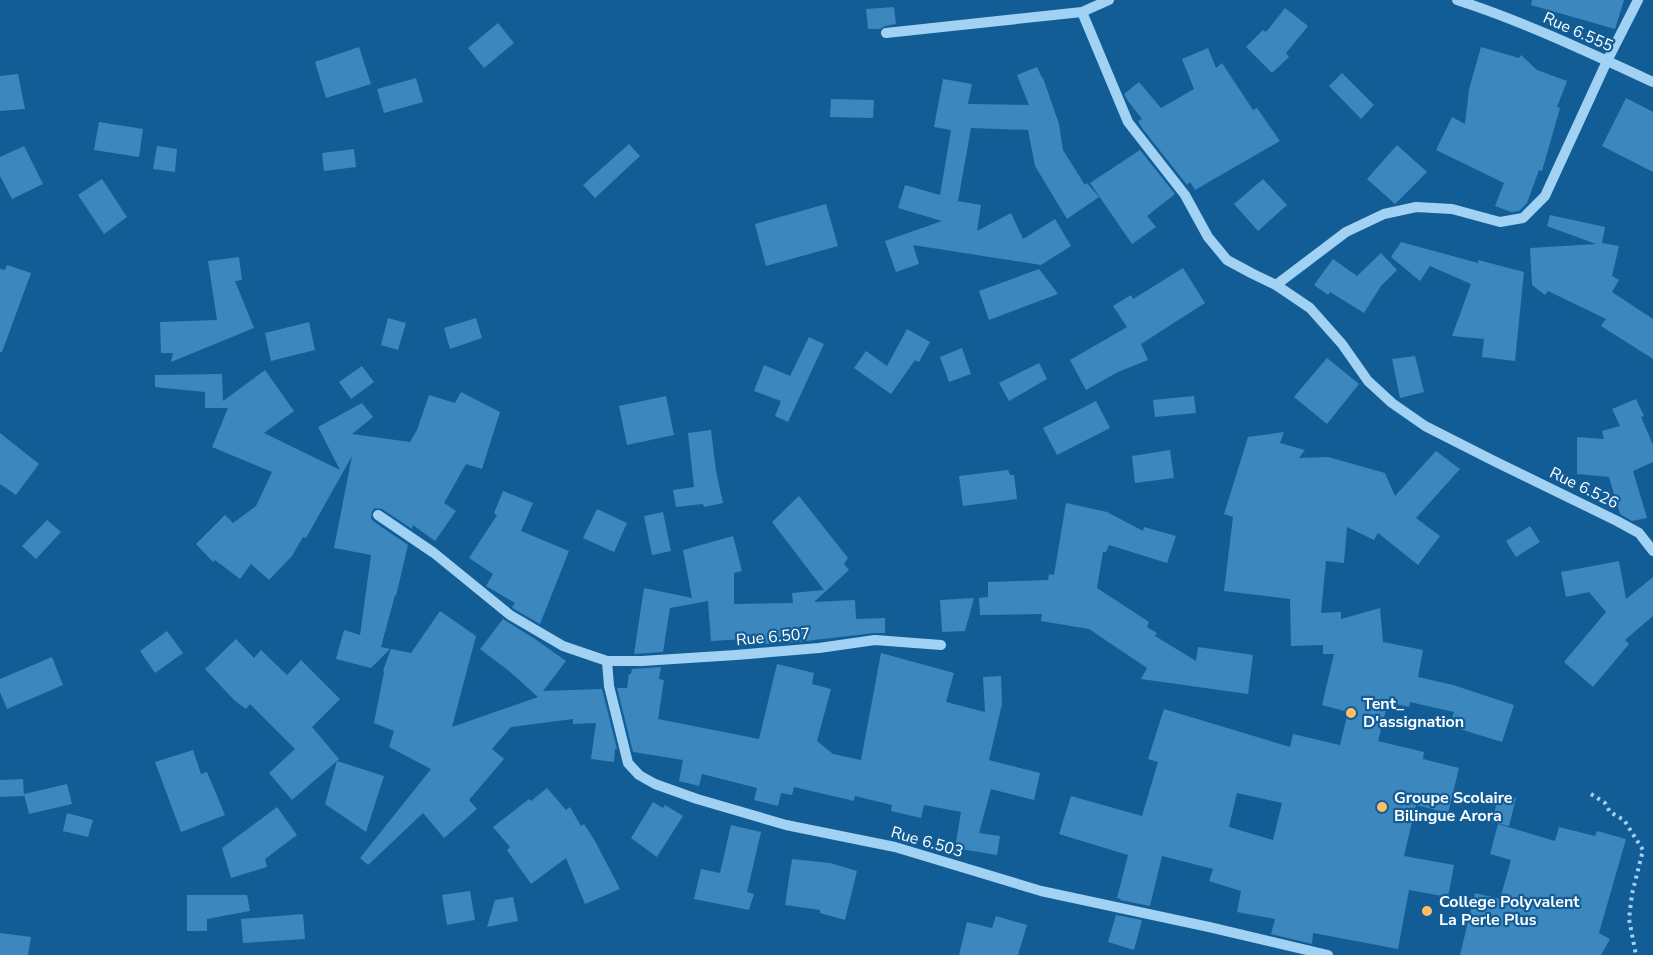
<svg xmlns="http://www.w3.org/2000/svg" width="1653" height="955" viewBox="0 0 1653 955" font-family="'Nunito Sans',sans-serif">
	<rect width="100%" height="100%" fill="#125d96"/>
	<g fill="#3b87be" fill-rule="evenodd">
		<polygon points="1532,0 1624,0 1615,29 1531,5"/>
		<polygon points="894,7 896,24 885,26 880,29 868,29 866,9"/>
		<polygon points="1285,8 1308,26 1286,53 1289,57 1272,73 1246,47 1263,30 1266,32"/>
		<polygon points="498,23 514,43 484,68 468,48"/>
		<polygon points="359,47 371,84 326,98 315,62"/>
		<polygon points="1481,47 1519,58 1521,55 1537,70 1567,81 1557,107 1560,108 1542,171 1539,170 1527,203 1519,211 1511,212 1495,206 1504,183 1436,150 1452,117 1465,124 1469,89"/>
		<polygon points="1208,48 1216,68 1222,63 1253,110 1257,108 1280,141 1195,190 1190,182 1187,185 1142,128 1138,121 1142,119 1128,101 1124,94 1139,82 1161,108 1194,89 1182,59"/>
		<polygon points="1037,67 1042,78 1043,78 1059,124 1063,150 1085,185 1087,183 1099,197 1067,219 1035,166 1028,130 971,128 958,201 981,205 977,231 1011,213 1023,239 1055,219 1071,246 1041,265 913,245 919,264 896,272 885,241 942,221 898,208 905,185 940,195 951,130 934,127 943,79 972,84 968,104 1029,105 1017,75"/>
		<polygon points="1342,73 1374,105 1361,119 1329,86"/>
		<polygon points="18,74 25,109 0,111 0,76"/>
		<polygon points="416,78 423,102 384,113 377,89"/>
		<polygon points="1626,98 1653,112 1653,172 1602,146"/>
		<polygon points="831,99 874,100 873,118 830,117"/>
		<polygon points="99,122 143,129 139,157 94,150"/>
		<polygon points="629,144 640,156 595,198 583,185"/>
		<polygon points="1397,145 1427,172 1395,204 1367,179"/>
		<polygon points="24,146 43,184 12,199 0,176 0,157"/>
		<polygon points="157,146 177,149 175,172 153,169"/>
		<polygon points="354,149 356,167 324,171 322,153"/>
		<polygon points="1140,150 1175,194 1147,216 1156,227 1132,244 1090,183"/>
		<polygon points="102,179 127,217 104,234 78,195"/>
		<polygon points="1263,179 1287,205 1258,231 1234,204"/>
		<polygon points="826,204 838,246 766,266 755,224"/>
		<polygon points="1550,215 1605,227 1602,243 1619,246 1612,276 1619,280 1612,292 1653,319 1653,359 1601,326 1606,319 1548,291 1545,295 1532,285 1530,248 1596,244 1547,226"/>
		<polygon points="1401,242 1478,263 1478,260 1524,272 1515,361 1482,357 1484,339 1452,336 1471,284 1430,266 1420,281 1391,257"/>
		<polygon points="1381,253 1397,270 1381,286 1364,313 1330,292 1328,295 1314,285 1333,259 1357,276"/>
		<polygon points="239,257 242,280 235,281 254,328 171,362 173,353 161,353 160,322 217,320 208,261"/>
		<polygon points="7,265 31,273 2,352 0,352 0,269 5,270"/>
		<polygon points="1183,268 1205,303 1141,344 1148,360 1118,372 1086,390 1070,360 1127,327 1113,306 1131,295 1133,299"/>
		<polygon points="1039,269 1058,294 989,320 979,291"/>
		<polygon points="388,318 406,323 398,350 381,345"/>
		<polygon points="476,318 482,338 450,349 444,328"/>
		<polygon points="309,322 315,350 271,361 265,333"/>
		<polygon points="907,329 930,342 919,362 915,360 891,394 854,368 866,351 887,366"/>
		<polygon points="809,337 824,344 788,422 775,416 781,401 754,391 764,365 790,376"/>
		<polygon points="962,348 971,374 949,382 940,357"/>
		<polygon points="1415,356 1424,392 1400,398 1392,359"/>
		<polygon points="1327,358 1359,384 1327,424 1294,397"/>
		<polygon points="1039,363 1047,379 1009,401 999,383"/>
		<polygon points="362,366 374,382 351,399 339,382"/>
		<polygon points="265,370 294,411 264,433 340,470 318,427 362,403 373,417 352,434 410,442 417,430 429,395 455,403 461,392 500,412 482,469 466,464 444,503 456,511 435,541 413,525 412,529 382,509 375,508 372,511 371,518 373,521 408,545 396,596 395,595 381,647 390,649 371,668 336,659 344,630 360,635 371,555 334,548 352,456 306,538 303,537 292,556 269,580 251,564 240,579 215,560 213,562 196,544 225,515 233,523 256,506 272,472 212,447 228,408 205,408 205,392 155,387 155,375 222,374 223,401"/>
		<polygon points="666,396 674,435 627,445 619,406"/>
		<polygon points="1194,396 1196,413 1155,417 1153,400"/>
		<polygon points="1636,399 1644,416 1641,417 1653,445 1653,462 1633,471 1647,518 1632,521 1620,514 1609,477 1577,474 1577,437 1604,439 1602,431 1620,426 1612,409"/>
		<polygon points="1096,401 1110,428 1057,455 1043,428"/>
		<polygon points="711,430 716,471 723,503 704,507 703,504 676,507 673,490 694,487 688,433"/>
		<path d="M1284 432 1280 443 1305 450 1299 458 1328 457 1385 473 1395 496 1436 451 1460 469 1416 518 1440 536 1418 565 1378 533 1374 540 1347 527 1344 563 1326 561 1321 613 1341 612V619L1380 608 1383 642 1423 650 1418 677 1453 685 1514 705 1502 742 1450 726 1454 712 1410 702 1409 707 1388 702 1378 741 1424 752 1423 759 1459 768 1448 813 1416 805 1404 856 1454 865 1448 897 1409 890 1398 949 1313 933 1312 944 1271 934 1275 919 1237 912 1241 891 1209 881 1213 869 1162 856 1150 906 1120 900 1121 899 1117 898 1128 855 1059 834 1071 796 1142 816 1158 762 1148 759 1164 709 1290 747 1293 734 1340 745 1348 712 1322 705 1334 654H1323V645L1291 646 1290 599 1224 591 1233 517 1224 514 1248 437ZM1237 793 1282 803 1273 840 1229 827Z"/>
		<polygon points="0,433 39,464 16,495 0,484"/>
		<polygon points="1170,450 1174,478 1135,483 1132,456"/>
		<polygon points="1008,470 1010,475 1014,475 1017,499 963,506 959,476"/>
		<polygon points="503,491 533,503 521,531 569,551 540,624 514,609 512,607 515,603 486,586 493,574 469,558 497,515 494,513"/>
		<polygon points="799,496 848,558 844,564 849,570 814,602 855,600 856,619 885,618 885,633 874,633 797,642 745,645 745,639 711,641 708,601 670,608 663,652 634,654 644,588 692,598 683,550 733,536 742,571 734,573 734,604 793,603 792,593 824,590 772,522"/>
		<polygon points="1066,503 1107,512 1143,531 1144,527 1176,536 1167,563 1109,545 1106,552 1103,552 1097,588 1149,622 1147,627 1157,633 1155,636 1196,661 1198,647 1253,655 1248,694 1141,679 1147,668 1089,629 1041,621 1042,614 980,615 979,598 988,597 988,582 1048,580 1049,574 1054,575"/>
		<polygon points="597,509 627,523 614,552 583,538"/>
		<polygon points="663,512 671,551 652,555 644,516"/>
		<polygon points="47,520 61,532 36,559 22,546"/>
		<polygon points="1530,526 1540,542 1516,557 1506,541"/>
		<polygon points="1619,561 1626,599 1653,577 1653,616 1625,640 1629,644 1593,687 1564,662 1606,612 1589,592 1566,597 1561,572"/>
		<polygon points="974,598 965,631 942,632 940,600"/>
		<polygon points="440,611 476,636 452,727 538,697 509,671 480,649 503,619 535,639 566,661 543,691 602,689 617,749 615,749 614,762 591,759 596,723 573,724 573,719 511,727 492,749 504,759 469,800 477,809 444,838 423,813 368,865 360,858 431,769 389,747 394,731 374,723 384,672 383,671 391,649 411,653"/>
		<polygon points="167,631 183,653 155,673 140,651"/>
		<polygon points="236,639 254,658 261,650 287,675 301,660 340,699 312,727 339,759 337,761 384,776 366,832 325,804 337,761 292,800 269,773 295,749 250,704 246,709 234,700 205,669"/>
		<polygon points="881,653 954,673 946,702 985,712 983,677 1001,676 1002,704 989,760 1040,773 1034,800 991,789 979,833 1000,836 997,855 955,848 961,812 924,805 921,818 891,811 892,805 855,796 854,801 794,787 792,795 781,793 778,806 754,800 757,788 702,774 699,786 679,781 683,760 633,752 617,688 627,688 629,674 631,674 632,669 661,667 659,679 664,680 658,719 759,739 777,664 814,673 812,684 831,689 817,741 833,754 861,760"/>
		<polygon points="52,657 63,685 7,709 0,692 0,679"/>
		<polygon points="193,750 201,774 207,772 225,815 181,832 155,762"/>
		<polygon points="23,779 24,796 0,797 0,780"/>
		<polygon points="67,784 72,804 29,814 24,794"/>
		<polygon points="547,788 566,810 570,807 581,826 584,824 595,841 620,889 585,904 566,858 531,884 507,850 510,847 493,827 529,799 531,801"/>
		<polygon points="1499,794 1516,798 1509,826 1492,822"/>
		<polygon points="653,802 663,808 665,805 683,816 657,857 631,838"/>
		<polygon points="277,807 297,835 265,859 267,867 231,878 222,848"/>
		<polygon points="67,813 93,820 88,837 63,831"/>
		<polygon points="1498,824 1555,841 1559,827 1595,836 1597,831 1626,839 1599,933 1610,939 1601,955 1460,955 1475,893 1500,899 1511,860 1490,854"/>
		<polygon points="731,825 761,832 747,892 754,894 749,910 694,899 701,869 720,873"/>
		<polygon points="792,859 830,863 857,871 845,920 820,913 820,910 785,905"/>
		<polygon points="470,891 475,920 447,925 442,895"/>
		<polygon points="187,895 247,895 250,911 207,919 207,931 187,931"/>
		<polygon points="513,897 518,921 487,927 495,900"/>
		<polygon points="303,914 305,939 243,943 241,919"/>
		<polygon points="1116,915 1142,920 1134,950 1108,942"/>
		<polygon points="996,916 1027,925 1018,955 959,955 967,922 992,928"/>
		<polygon points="0,933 31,937 28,955 0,955"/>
	</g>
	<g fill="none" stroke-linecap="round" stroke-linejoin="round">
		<polyline stroke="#a2d2f3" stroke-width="4" stroke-dasharray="3 4.5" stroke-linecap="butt" points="1591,794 1605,803 1610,812 1624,820 1643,850 1632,894 1629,919 1636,955"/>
		<g stroke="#a2d2f3" stroke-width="10">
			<path d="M1457 0C1525 22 1588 52 1653 82"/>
			<polyline points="1082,12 1128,122 1185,195 1208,237 1227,260 1253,274 1276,285 1310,308 1342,344 1368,381 1392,403 1425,426 1494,461 1617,521 1639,533 1653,551"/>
			<polyline points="886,33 1082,12 1109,0"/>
			<polyline points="1276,285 1346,232 1384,214 1416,207 1452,209 1500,222 1523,218 1545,196 1607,61 1638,0"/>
			<polyline points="378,515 434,553 510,615 563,646 607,661 642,661 736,655 819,648 875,640 941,645"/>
			<polyline points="607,661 609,686 628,763 639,775 655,784 697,799 786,825 895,847 1041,891 1209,927 1328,955"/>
		</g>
	</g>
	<g fill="#ffbe64" stroke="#125d96" stroke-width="2">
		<circle cx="1351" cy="713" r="6"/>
		<circle cx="1382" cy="807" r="6"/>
		<circle cx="1427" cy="911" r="6"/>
	</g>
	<g text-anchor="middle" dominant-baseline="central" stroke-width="4.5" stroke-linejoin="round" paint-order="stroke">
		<g font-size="16" fill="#fff" stroke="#125d96">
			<text transform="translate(1578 32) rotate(24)">Rue 6.555</text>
			<text transform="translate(1584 488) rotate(26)">Rue 6.526</text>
			<text transform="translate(773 637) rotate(-5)">Rue 6.507</text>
			<text transform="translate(927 842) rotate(16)">Rue 6.503</text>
		</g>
		<g font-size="16" font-weight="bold" fill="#fff" stroke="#125d96" text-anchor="start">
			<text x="1363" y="704">Tent_<tspan x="1363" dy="18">D'assignation</tspan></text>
			<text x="1394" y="798">Groupe Scolaire<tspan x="1394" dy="18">Bilingue Arora</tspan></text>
			<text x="1439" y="902">College Polyvalent<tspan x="1439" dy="18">La Perle Plus</tspan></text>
		</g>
	</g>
</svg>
